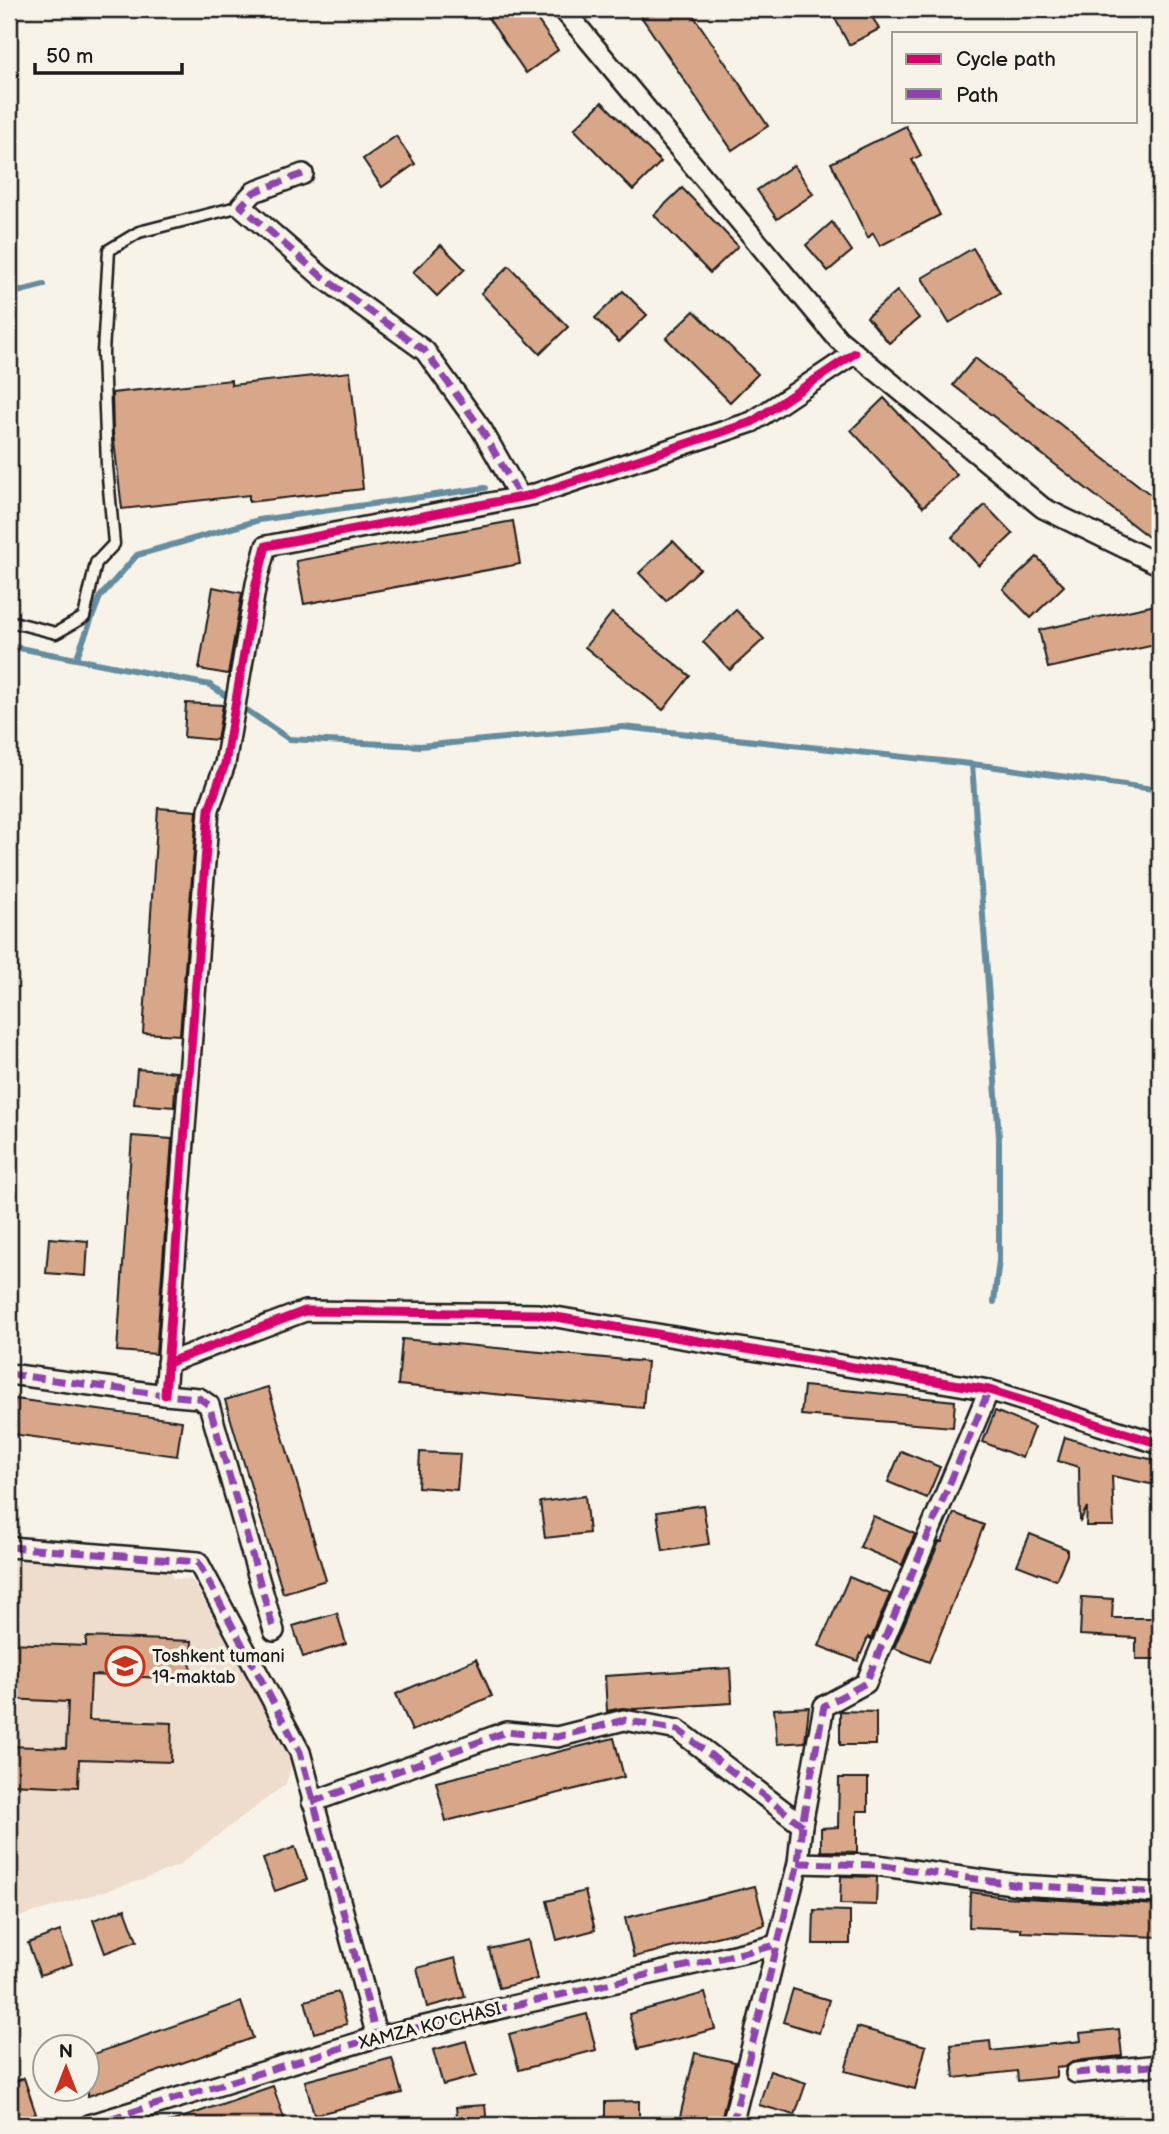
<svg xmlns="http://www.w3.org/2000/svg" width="1169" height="2134" viewBox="0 0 1169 2134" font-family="'Balsamiq Sans',sans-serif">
	<rect width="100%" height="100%" fill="#f7f3e8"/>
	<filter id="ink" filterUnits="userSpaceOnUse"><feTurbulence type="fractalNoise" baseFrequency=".0143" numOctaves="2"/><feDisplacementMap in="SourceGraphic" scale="14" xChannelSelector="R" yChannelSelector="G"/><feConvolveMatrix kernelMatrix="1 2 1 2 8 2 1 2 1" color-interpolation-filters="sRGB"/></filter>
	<g filter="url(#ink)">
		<polygon fill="#eedccc" points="9,1536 174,1554 172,1578 192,1580 290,1752 291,1766 286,1784 177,1866 145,1879 9,1920"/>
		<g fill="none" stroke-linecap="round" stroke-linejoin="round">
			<g stroke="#658c9f" stroke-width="6">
				<polyline points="9,294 44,285"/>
				<polyline points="9,646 210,685 289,739 420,746 623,727 989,766 1153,789 1160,788"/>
				<polyline points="76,659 100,597 137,555 259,520 485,488"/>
				<polyline points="972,764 999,1137 999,1260 994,1302"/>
			</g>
		</g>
		<g fill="#d8a78a" stroke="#1c1c1c" stroke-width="2">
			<polygon points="482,9 530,9 558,50 526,73"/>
			<polygon points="636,9 689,9 768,126 732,150"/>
			<polygon points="830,9 868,9 879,29 849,45"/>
			<polygon points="602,102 661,162 633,190 574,129"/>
			<polygon points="906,126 921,155 912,160 940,215 880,246 873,233 868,238 831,163"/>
			<polygon points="396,136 415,164 382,187 363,159"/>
			<polygon points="794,165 813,194 777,219 757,190"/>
			<polygon points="682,188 738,246 710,273 654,215"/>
			<polygon points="832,222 852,251 828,271 806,245"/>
			<polygon points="441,245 465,269 437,296 413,272"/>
			<polygon points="973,248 1000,293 949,323 922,278"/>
			<polygon points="509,266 568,327 540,354 481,293"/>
			<polygon points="623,291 647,315 619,342 595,318"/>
			<polygon points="897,291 919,318 889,343 867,317"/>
			<polygon points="694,311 758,374 730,402 666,338"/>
			<polygon points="975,358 1160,502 1160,546 953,385"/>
			<polygon points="350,372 363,489 249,502 249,495 122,509 113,432 112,393 231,380 231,385"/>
			<polygon points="884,398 957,475 923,507 851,430"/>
			<polygon points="985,505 1013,534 979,566 952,537"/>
			<polygon points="513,521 520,564 304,604 296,561"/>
			<polygon points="673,541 700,569 666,601 639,573"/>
			<polygon points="1037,557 1064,586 1031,618 1003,589"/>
			<polygon points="213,587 242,593 228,674 199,669"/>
			<polygon points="1160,604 1160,644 1048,668 1039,630"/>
			<polygon points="736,610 764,639 730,670 703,642"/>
			<polygon points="612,613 690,676 663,710 585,647"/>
			<polygon points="186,703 223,705 217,740 184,737"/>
			<polygon points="158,808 197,811 180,1035 143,1033"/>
			<polygon points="137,1069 176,1072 174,1107 134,1104"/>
			<polygon points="132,1136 172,1139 156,1354 117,1351"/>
			<polygon points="49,1238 88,1241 86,1276 46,1273"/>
			<polygon points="402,1339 647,1362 643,1408 398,1385"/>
			<polygon points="804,1386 955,1401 953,1427 801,1415"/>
			<polygon points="268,1387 326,1580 283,1593 225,1400"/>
			<polygon points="15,1399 182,1421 177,1456 11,1434"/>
			<polygon points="995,1411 1034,1427 1022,1458 983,1442"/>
			<polygon points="1065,1437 1121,1455 1122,1453 1160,1461 1160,1486 1112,1476 1114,1526 1086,1526 1087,1507 1080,1522 1079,1467 1058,1461"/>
			<polygon points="901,1451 940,1467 927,1498 888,1482"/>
			<polygon points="420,1452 460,1454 457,1490 418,1487"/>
			<polygon points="585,1496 589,1533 545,1538 540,1502"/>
			<polygon points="703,1505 709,1544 663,1551 657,1512"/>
			<polygon points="954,1513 984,1525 929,1662 894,1648 939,1542 942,1542"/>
			<polygon points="873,1516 915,1534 902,1565 860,1547"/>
			<polygon points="1030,1534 1067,1549 1067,1555 1056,1580 1017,1565"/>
			<polygon points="849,1577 890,1594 871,1639 868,1637 858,1661 819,1646"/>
			<polygon points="1082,1597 1113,1599 1112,1618 1160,1618 1160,1659 1136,1659 1136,1638 1080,1635"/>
			<polygon points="337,1613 346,1644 303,1657 293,1626"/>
			<polygon points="86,1637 192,1641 190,1679 91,1675 89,1720 172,1723 171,1762 79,1759 78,1787 9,1784 9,1746 66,1748 68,1702 9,1699 9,1643 86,1646"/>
			<polygon points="476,1659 492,1696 412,1731 396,1694"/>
			<polygon points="730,1668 732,1703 635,1709 622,1708 607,1711 605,1676"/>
			<polygon points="809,1707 805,1742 777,1744 774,1709"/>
			<polygon points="840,1711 876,1712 876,1745 840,1745"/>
			<polygon points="614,1738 624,1777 446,1821 436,1782"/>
			<polygon points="839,1778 868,1778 868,1811 857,1811 857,1852 821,1851 821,1828 838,1827"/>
			<polygon points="295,1847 307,1880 275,1891 263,1859"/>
			<polygon points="841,1876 877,1877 876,1905 840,1904"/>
			<polygon points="755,1886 765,1925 634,1957 625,1918"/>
			<polygon points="585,1891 595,1930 557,1940 547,1901"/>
			<polygon points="970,1892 1004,1897 1160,1905 1160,1937 1021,1932 1021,1929 969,1927"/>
			<polygon points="125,1909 137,1941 105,1953 93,1920"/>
			<polygon points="814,1910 850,1911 850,1944 813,1944"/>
			<polygon points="60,1931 72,1964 40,1975 28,1943"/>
			<polygon points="528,1940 537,1979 499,1988 489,1949"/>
			<polygon points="455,1958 465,1997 427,2007 417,1968"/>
			<polygon points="793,1989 829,2000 819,2033 783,2022"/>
			<polygon points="338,1992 347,2024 314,2033 305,2001"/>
			<polygon points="705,1993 715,2029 638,2049 629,2014"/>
			<polygon points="241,2002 253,2038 88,2096 88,2056"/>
			<polygon points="587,2014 596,2050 519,2070 509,2034"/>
			<polygon points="857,2027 926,2046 915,2089 845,2071"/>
			<polygon points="1119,2029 1122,2056 1074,2061 1065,2067 1056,2068 1056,2077 1018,2081 1017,2071 954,2078 951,2045 990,2041 991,2051 1081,2041 1080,2033"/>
			<polygon points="466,2041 476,2076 443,2085 433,2050"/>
			<polygon points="695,2053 735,2062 720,2125 678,2125"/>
			<polygon points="392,2058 402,2093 314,2115 305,2081"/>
			<polygon points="770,2071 806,2083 795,2115 759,2105"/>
			<polygon points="24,2078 36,2114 9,2123 9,2084"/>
			<polygon points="273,2086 285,2121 272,2125 168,2125 167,2123"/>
			<polygon points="639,2101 639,2125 605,2125 605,2102"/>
			<polygon points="485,2105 487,2125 458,2125 456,2107"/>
		</g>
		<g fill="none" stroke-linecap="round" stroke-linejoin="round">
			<g stroke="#1c1c1c" stroke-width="15">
				<polyline id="service" points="9,621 56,633 84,617 96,563 114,544 107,466 103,353 109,250 139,232 241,206"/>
			</g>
			<g stroke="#1c1c1c" stroke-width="24">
				<g id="minor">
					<polyline points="563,9 838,339 1043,508 1160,565"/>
					<polyline points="303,174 254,192 241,206 321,276 425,351 482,430 520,497"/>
					<polyline points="167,1363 305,1311 538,1314 989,1390 1160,1444"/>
					<polyline points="9,1374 165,1395 199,1398 209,1405 274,1631"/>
					<polyline points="165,1395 209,809 225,764 256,584 266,546 532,495 752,422 855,353"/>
					<polyline points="9,1547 198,1562 300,1752 377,2037"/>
					<polyline points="312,1802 506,1732 557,1737 624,1720 678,1730 802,1825"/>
					<polyline points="798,1863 876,1865 1019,1885 1160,1893"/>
					<polyline points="1076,2073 1160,2065"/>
					<polyline points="89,2125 377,2037 777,1945"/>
					<polyline points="732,2125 798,1863 802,1825 824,1706 866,1683 989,1390"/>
				</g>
			</g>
			<use href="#service" stroke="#f7f3e8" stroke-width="10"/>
			<use href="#minor" stroke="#f7f3e8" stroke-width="19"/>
			<g stroke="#8e44ad" stroke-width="7" stroke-dasharray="14 7" stroke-linecap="butt">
				<polyline points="303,174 254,192 241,206 321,276 425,351 482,430 520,497"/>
				<polyline points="9,1374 165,1395 199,1398 209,1405 274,1631"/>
				<polyline points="9,1547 198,1562 300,1752 377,2037"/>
				<polyline points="312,1802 506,1732 557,1737 624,1720 678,1730 802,1825"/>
				<polyline points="798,1863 876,1865 1019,1885 1160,1893"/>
				<polyline points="1076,2073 1160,2065"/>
				<polyline points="89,2125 377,2037 777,1945"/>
				<polyline points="732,2125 798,1863 802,1825 824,1706 866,1683 989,1390"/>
			</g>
			<g stroke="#f7f3e8" stroke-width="13">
				<g id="cycleway">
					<polyline points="167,1363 305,1311 538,1314 989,1390 1160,1444"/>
					<polyline points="165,1395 209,809 225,764 256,584 266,546 532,495 752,422 855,353"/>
				</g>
			</g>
			<use href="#cycleway" stroke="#d6006c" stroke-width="9"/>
		</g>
	</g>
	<defs>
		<g id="school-ring" transform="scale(2.0125)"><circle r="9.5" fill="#f7f3e8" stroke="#c8321e" stroke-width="1.5"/><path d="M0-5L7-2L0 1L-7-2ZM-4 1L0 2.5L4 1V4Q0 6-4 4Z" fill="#c8321e"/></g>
	</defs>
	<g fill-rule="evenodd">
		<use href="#school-ring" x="125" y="1666"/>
	</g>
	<g text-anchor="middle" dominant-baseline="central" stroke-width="7" stroke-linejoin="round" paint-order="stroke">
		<g font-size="18" fill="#1c1c1c" stroke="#f7f3e8" text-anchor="start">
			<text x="152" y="1656">Toshkent tumani<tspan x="152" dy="21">19-maktab</tspan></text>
		</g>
		<g font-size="18" fill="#1c1c1c" stroke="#f7f3e8">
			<text transform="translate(430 2026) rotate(-14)">XAMZA KO'CHASI</text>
		</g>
	</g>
	<rect width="1169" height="2134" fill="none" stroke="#f7f3e8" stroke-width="35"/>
	<rect x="18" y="18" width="1134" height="2099" fill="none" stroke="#1c1c1c" stroke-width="2.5" filter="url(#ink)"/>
	<rect x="892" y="32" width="245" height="91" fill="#f7f3e8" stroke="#9f9d96" stroke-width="2"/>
	<rect x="906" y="54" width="35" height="10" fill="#d6006c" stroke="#9f9d96" stroke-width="2"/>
	<text x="956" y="66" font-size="21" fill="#1c1c1c">Cycle path</text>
	<rect x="906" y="89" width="35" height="10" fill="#8e44ad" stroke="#9f9d96" stroke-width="2"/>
	<text x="956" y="102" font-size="21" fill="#1c1c1c">Path</text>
	<g transform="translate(66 2068)"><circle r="33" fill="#f7f3e8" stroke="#9f9d96" stroke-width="2"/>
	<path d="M0-5L12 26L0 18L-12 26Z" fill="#c8321e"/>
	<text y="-10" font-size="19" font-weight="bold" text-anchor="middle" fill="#1c1c1c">N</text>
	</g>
	<path d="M35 63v10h147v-10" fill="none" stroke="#1c1c1c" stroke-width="3.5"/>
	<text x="46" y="63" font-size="21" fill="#1c1c1c" stroke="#f7f3e8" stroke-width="5" paint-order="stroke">50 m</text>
</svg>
